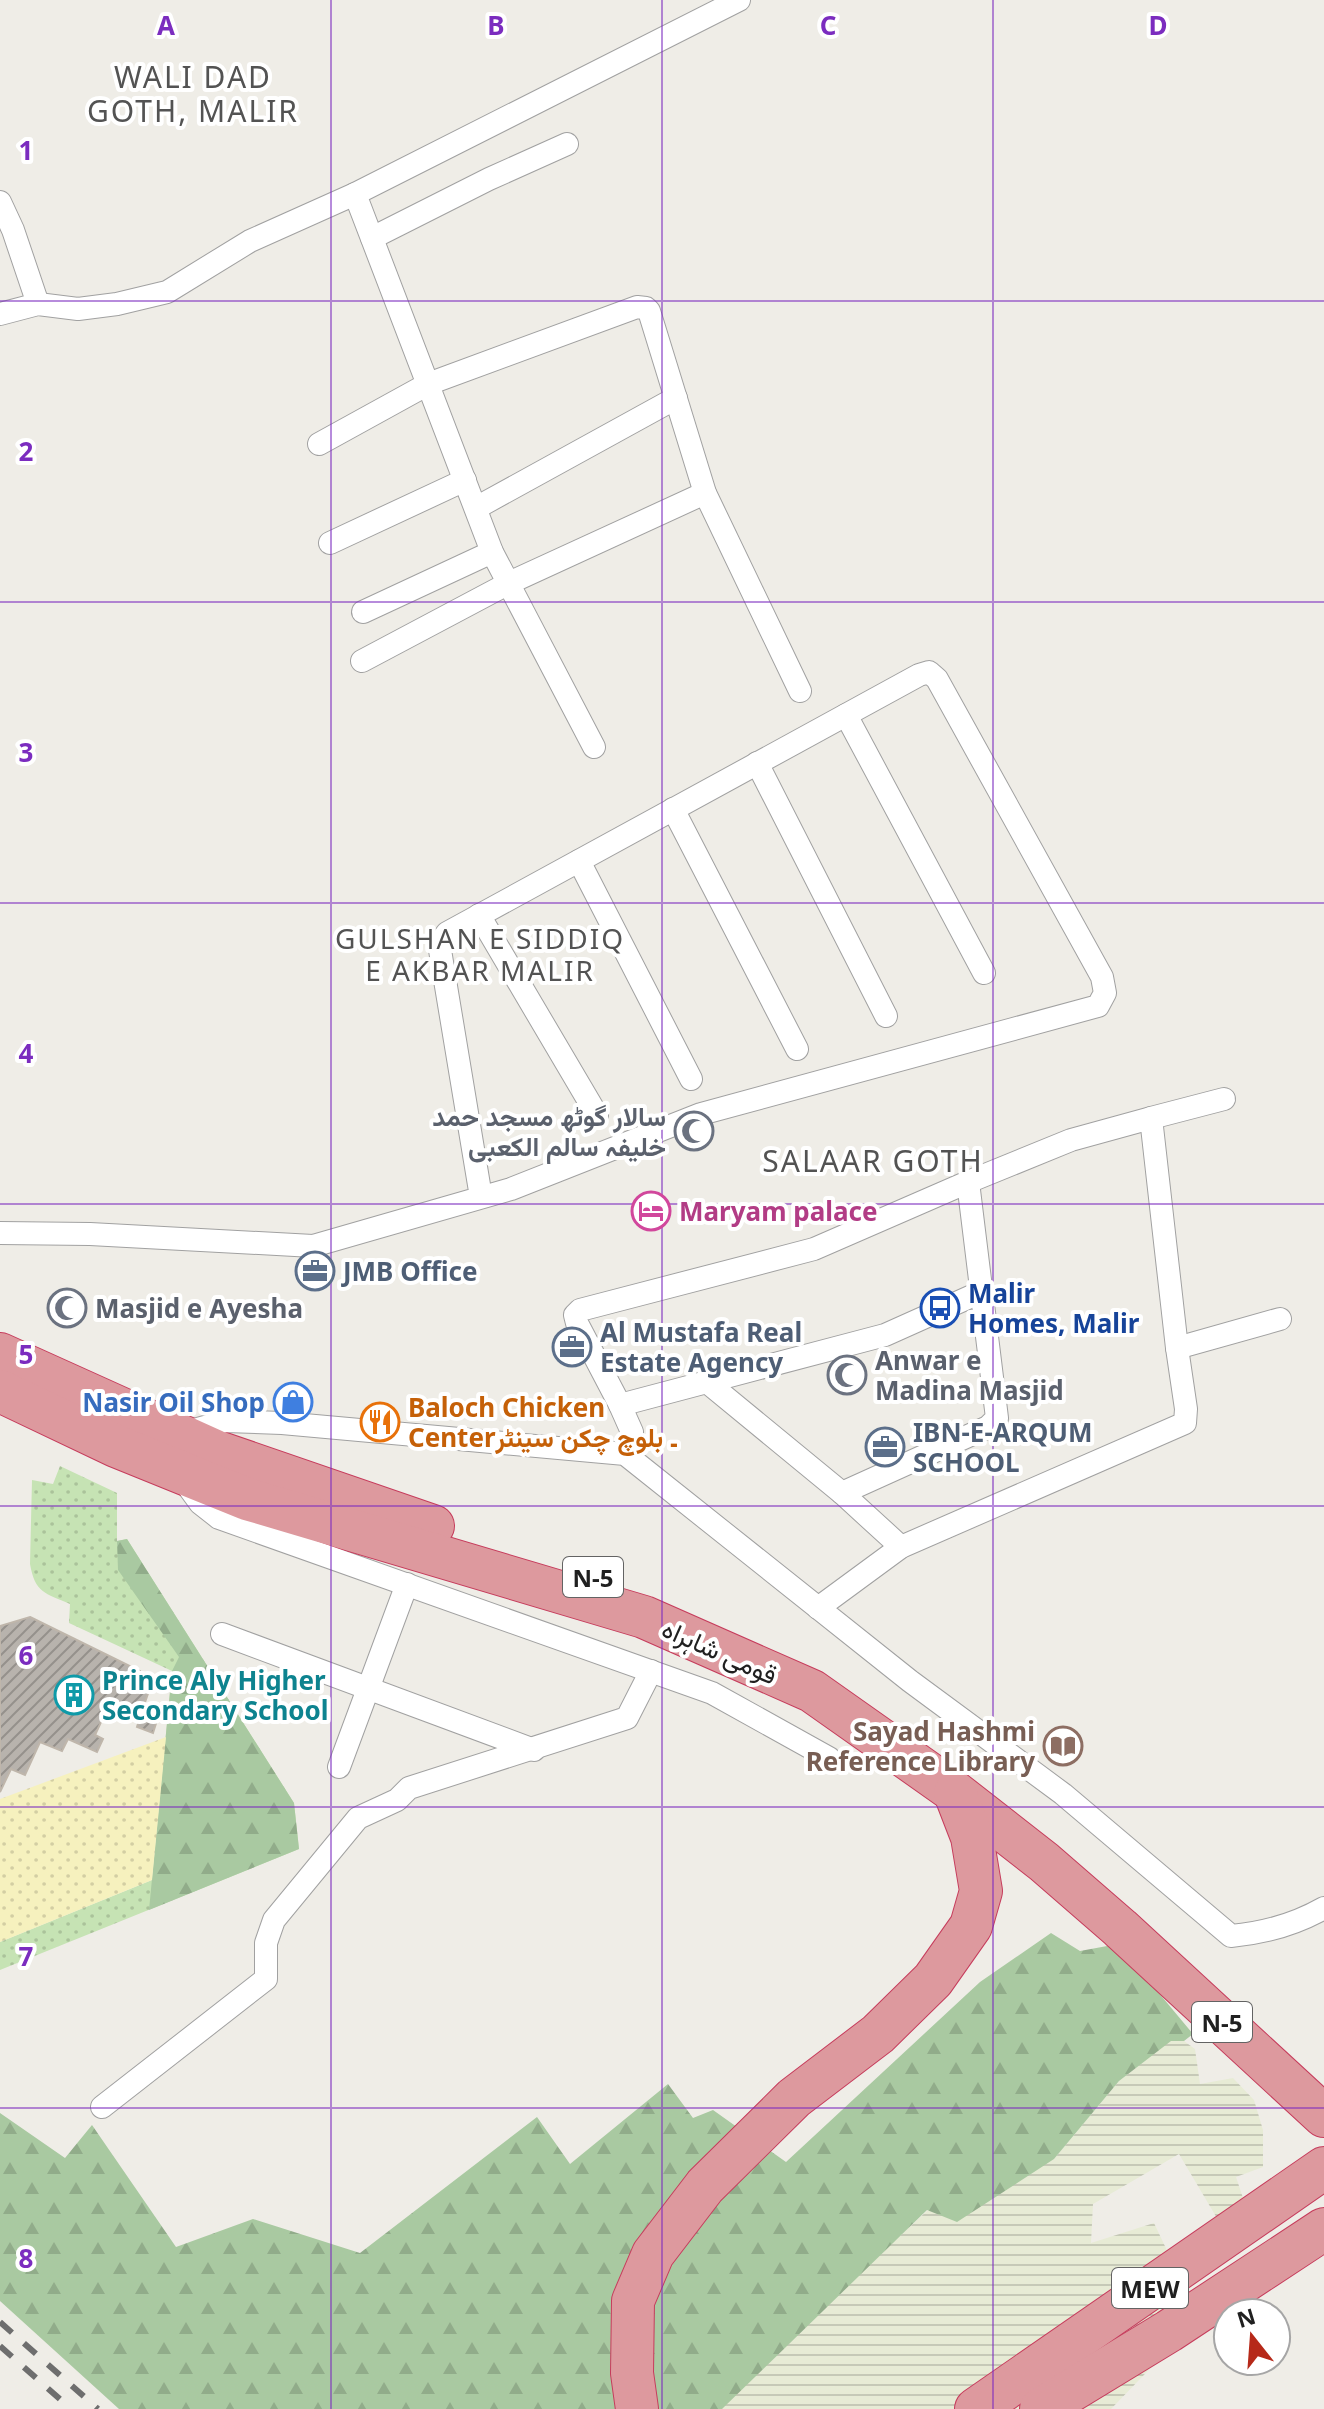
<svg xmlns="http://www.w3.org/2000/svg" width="1324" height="2409" viewBox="0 0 1324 2409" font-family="'Noto Sans',Vazirmatn,sans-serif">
	<defs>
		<pattern id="farmland-rules" width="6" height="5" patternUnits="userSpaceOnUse" patternTransform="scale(2)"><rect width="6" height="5" fill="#e7ebd5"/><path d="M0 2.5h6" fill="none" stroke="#c6c9b7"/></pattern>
		<pattern id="grass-dots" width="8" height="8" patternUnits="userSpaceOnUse" patternTransform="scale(2)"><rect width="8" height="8" fill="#c6e3b4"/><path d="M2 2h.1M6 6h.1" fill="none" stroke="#aac29a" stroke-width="1.8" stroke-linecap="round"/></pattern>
		<pattern id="forest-firs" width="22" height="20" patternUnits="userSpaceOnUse" patternTransform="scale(2)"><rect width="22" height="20" fill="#a9c9a1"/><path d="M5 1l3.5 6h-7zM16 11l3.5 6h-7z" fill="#91ac8a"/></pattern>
		<pattern id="sand-dots" width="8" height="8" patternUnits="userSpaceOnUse" patternTransform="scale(2)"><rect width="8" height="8" fill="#f6f1be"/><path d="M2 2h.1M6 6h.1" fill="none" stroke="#d3cea3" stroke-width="1.8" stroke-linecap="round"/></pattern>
		<pattern id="building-hatch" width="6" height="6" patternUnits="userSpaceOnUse" patternTransform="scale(2)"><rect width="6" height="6" fill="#b8b3ad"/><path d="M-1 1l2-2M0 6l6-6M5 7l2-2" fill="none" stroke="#95918c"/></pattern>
	</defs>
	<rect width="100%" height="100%" fill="#efede7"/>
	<polygon fill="url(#farmland-rules)" points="1171,2040 1184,2041 1195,2049 1200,2084 1233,2078 1254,2100 1263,2130 1263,2167 1236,2177 1249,2216 1224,2230 1179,2154 1093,2204 1091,2243 1154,2223 1199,2318 1111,2409 714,2409 928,2210 1054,2159 1119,2081"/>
	<path fill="url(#grass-dots)" d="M60 1466 117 1493V1541L127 1539 294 1803 299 1849 0 1970V1942L152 1880 172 1671 69 1623 70 1604C45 1593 35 1593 30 1564L32 1480 53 1484Z"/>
	<g fill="url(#forest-firs)">
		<polygon points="127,1539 294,1803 299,1849 149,1910 172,1671 179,1657 118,1570 117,1541"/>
		<polygon points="1051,1933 1080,1951 1118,1944 1193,2034 1184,2041 1171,2041 1119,2081 1054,2159 957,2222 927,2210 722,2409 119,2409 0,2301 0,2113 65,2158 92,2125 176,2247 253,2219 360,2253 537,2117 570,2164 668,2084 693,2118 713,2110 786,2162 980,1982"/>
	</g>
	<polygon fill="url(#sand-dots)" points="166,1737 152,1880 0,1942 0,1799"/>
	<polygon fill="url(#building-hatch)" stroke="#bfb6ab" stroke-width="2" points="30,1617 140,1671 151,1685 142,1711 158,1717 153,1733 137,1727 141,1714 117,1706 107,1709 95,1735 103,1739 97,1752 68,1739 62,1751 40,1742 25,1775 11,1769 0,1792 0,1626"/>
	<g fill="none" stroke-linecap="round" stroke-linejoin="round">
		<g stroke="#a1a1a1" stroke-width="24">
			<g id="street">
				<polyline points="355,194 492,552 594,747"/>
				<polyline points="0,202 13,230 38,304"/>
				<polyline points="372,238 489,179 567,144"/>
				<polyline points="0,314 38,304 78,309 117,304 167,292 250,241 355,194 739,0"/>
				<polyline points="319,444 428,384 637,307 646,308 649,311 705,493 800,691"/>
				<polyline points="476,508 676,398"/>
				<polyline points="330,543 465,480"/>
				<polyline points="363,612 492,552"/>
				<polyline points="362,661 509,583 705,493"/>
				<polyline points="846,715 984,973"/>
				<polyline points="757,763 886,1016"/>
				<polyline points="673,809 797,1049"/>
				<polyline points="579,861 691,1079"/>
				<polyline points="479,915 597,1115"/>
				<polyline points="1151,1118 1224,1099"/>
				<polyline points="0,1233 90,1234 313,1246 511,1189 701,1114 1098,1006 1105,993 1102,977 937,679 929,672 919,675 447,933 439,944 481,1197"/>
				<polyline points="1177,1348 1280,1319"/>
				<polyline points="707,1382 842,1493 901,1547"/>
				<polyline points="620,1405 577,1323 575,1315 580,1310 814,1249 968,1182 997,1418 988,1427 842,1493"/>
				<path d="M183 1433 226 1421 282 1423 625 1454 910 1681 1063 1794 1231 1936C1265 1933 1294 1925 1324 1908"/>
				<polyline points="625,1454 632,1432 620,1405 885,1335 981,1292"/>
				<polyline points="181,1477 200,1503 219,1518 712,1693 829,1758"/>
				<polyline points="818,1608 901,1547 1185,1423 1186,1409 1177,1348 1151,1118 1071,1140 968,1182"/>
				<polyline points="222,1634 534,1750"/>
				<polyline points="339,1767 407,1584"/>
				<polyline points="102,2107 266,1979 266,1943 274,1920 358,1818 397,1800 409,1788 627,1718 651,1671"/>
			</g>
		</g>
		<g stroke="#c63c5c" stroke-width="44">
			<g id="highway">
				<polyline points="0,1354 215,1451 433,1526"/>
				<polyline points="0,1391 116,1446 247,1499 644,1617 812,1691 948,1787 1044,1862 1120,1928 1324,2116"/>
				<polyline points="637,2409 632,2373 633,2301 653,2254 705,2186 794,2098 878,2034 933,1980 971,1926 981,1891 972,1837 955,1793"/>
				<polyline points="976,2409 1324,2168"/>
				<polyline points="1041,2409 1169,2331 1324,2229"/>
			</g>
		</g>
		<use href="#street" stroke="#fff" stroke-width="22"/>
		<use href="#highway" stroke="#dd999e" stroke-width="42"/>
		<g stroke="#6e6e6e" stroke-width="6" stroke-dasharray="16 16" stroke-linecap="butt">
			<polyline points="0,2322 98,2409"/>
			<polyline points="0,2346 71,2409"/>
		</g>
	</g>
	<path fill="none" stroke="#7b2cbf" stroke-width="2" stroke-opacity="0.55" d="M331 0V2409M662 0V2409M993 0V2409M0 301H1324M0 602H1324M0 903H1324M0 1204H1324M0 1506H1324M0 1807H1324M0 2108H1324"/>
	<defs>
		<g id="mosque-ring" transform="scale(2)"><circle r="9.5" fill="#fff" stroke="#6b7280" stroke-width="1.5"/><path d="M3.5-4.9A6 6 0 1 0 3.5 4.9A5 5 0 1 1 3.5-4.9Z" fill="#6b7280"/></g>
		<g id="hotel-ring" transform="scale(2)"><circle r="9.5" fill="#fff" stroke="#d1479c" stroke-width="1.5"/><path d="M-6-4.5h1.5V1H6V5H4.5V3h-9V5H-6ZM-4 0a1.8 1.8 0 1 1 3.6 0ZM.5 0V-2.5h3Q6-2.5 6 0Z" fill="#d1479c"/></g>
		<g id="office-ring" transform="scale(2)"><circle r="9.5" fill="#fff" stroke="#5c6f8a" stroke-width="1.5"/><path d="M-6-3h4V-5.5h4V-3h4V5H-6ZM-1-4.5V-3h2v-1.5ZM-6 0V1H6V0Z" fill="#5c6f8a"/></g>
		<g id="bus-ring" transform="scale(2)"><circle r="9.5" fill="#fff" stroke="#1a4fb4" stroke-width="1.5"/><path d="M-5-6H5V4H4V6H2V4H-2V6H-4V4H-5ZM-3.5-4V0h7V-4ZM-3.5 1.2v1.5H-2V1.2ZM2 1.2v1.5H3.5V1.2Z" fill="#1a4fb4"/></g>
		<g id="shop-ring" transform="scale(2)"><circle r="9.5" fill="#fff" stroke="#3f7fe0" stroke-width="1.5"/><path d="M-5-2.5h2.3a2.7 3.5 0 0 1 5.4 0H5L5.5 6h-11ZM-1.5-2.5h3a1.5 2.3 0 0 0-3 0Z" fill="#3f7fe0"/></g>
		<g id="restaurant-ring" transform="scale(2)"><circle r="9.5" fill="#fff" stroke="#e8710a" stroke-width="1.5"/><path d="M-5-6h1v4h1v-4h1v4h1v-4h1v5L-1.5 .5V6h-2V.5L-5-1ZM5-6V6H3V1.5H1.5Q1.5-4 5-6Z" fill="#e8710a"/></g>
		<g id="building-ring" transform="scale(2)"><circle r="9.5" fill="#fff" stroke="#0f9aa8" stroke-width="1.5"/><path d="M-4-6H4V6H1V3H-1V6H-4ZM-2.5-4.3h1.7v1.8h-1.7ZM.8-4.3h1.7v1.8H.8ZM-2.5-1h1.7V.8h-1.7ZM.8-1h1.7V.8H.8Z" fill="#0f9aa8"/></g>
		<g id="library-ring" transform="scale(2)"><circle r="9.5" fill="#fff" stroke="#8d6e63" stroke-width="1.5"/><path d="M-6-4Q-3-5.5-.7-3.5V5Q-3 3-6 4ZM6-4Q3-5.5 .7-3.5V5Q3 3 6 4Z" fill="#8d6e63"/></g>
	</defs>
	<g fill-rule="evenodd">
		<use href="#mosque-ring" x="694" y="1131"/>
		<use href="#hotel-ring" x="651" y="1211"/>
		<use href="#office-ring" x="315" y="1271"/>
		<use href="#mosque-ring" x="67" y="1308"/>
		<use href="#bus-ring" x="940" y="1308"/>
		<use href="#office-ring" x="572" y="1347"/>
		<use href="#mosque-ring" x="847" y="1375"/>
		<use href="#shop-ring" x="293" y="1402"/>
		<use href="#restaurant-ring" x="380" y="1422"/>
		<use href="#office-ring" x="885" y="1447"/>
		<use href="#building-ring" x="74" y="1695"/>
		<use href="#library-ring" x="1063" y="1746"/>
	</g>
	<g text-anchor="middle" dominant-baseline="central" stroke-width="8" stroke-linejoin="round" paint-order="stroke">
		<g fill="#fff" stroke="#636363" stroke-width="2">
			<rect x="563" y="1557" width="60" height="40" rx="6"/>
			<rect x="1192" y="2002" width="60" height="40" rx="6"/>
			<rect x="1112" y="2268" width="76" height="40" rx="6"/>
		</g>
		<g font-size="24" font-weight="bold" fill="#202020">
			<text x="593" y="1577">N-5</text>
			<text x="1222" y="2022">N-5</text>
			<text x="1150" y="2288">MEW</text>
		</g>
		<g font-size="26" font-weight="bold" fill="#5b616d" stroke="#fff" text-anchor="start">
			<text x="666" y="1116" text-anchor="end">سالار گوٹھ مسجد حمد<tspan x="666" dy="30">خلیفہ سالم الکعبی</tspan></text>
			<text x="95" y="1308">Masjid e Ayesha</text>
			<text x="875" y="1360">Anwar e<tspan x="875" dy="30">Madina Masjid</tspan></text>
		</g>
		<g font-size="26" font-weight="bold" fill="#b23c85" stroke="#fff" text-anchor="start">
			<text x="679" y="1211">Maryam palace</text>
		</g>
		<g font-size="26" font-weight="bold" fill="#4e5e75" stroke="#fff" text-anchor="start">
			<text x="343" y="1271">JMB Office</text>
			<text x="600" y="1332">Al Mustafa Real<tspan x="600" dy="30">Estate Agency</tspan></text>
			<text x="913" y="1432">IBN-E-ARQUM<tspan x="913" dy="30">SCHOOL</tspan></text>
		</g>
		<g font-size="26" font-weight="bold" fill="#164399" stroke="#fff" text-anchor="start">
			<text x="968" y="1293">Malir<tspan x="968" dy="30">Homes, Malir</tspan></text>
		</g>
		<g font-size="26" font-weight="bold" fill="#366cbe" stroke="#fff" text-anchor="end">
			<text x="265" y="1402">Nasir Oil Shop</text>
		</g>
		<g font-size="26" font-weight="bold" fill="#c56008" stroke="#fff" text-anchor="start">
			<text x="408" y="1407">Baloch Chicken<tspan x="408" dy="30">Center۔ بلوچ چکن سینٹر</tspan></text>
		</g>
		<g font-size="26" fill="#202020" stroke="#fff">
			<text transform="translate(720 1651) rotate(24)">قومی شاہراہ</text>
		</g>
		<g font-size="26" font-weight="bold" fill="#0d838f" stroke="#fff" text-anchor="start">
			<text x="102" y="1680">Prince Aly Higher<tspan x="102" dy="30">Secondary School</tspan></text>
		</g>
		<g font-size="26" font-weight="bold" fill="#785e54" stroke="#fff" text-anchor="end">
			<text x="1035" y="1731">Sayad Hashmi<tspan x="1035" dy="30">Reference Library</tspan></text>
		</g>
		<g font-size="28" letter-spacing="2" fill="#535353" stroke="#fff">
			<text x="480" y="938">GULSHAN E SIDDIQ<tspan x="480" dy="32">E AKBAR MALIR</tspan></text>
		</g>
		<g font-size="30" letter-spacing="2" fill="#535353" stroke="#fff">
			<text x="193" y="76">WALI DAD<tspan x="193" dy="34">GOTH, MALIR</tspan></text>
			<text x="873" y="1160">SALAAR GOTH</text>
		</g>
	</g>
	<g font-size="26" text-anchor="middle" font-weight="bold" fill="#7b2cbf" stroke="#fff" stroke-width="8" stroke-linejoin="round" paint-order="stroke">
		<text x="166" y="35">A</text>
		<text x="496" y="35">B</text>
		<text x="828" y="35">C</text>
		<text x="1158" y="35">D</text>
		<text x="26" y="160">1</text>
		<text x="26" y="461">2</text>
		<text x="26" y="762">3</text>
		<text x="26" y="1063">4</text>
		<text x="26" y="1364">5</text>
		<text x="26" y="1665">6</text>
		<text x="26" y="1966">7</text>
		<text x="26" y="2268">8</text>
	</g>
	<g transform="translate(1252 2337) rotate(343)"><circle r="38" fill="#ffffff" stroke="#a6a6a6" stroke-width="2"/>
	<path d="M0-6L14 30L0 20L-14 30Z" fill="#b62919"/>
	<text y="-12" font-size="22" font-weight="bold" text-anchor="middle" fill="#202020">N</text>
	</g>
</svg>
